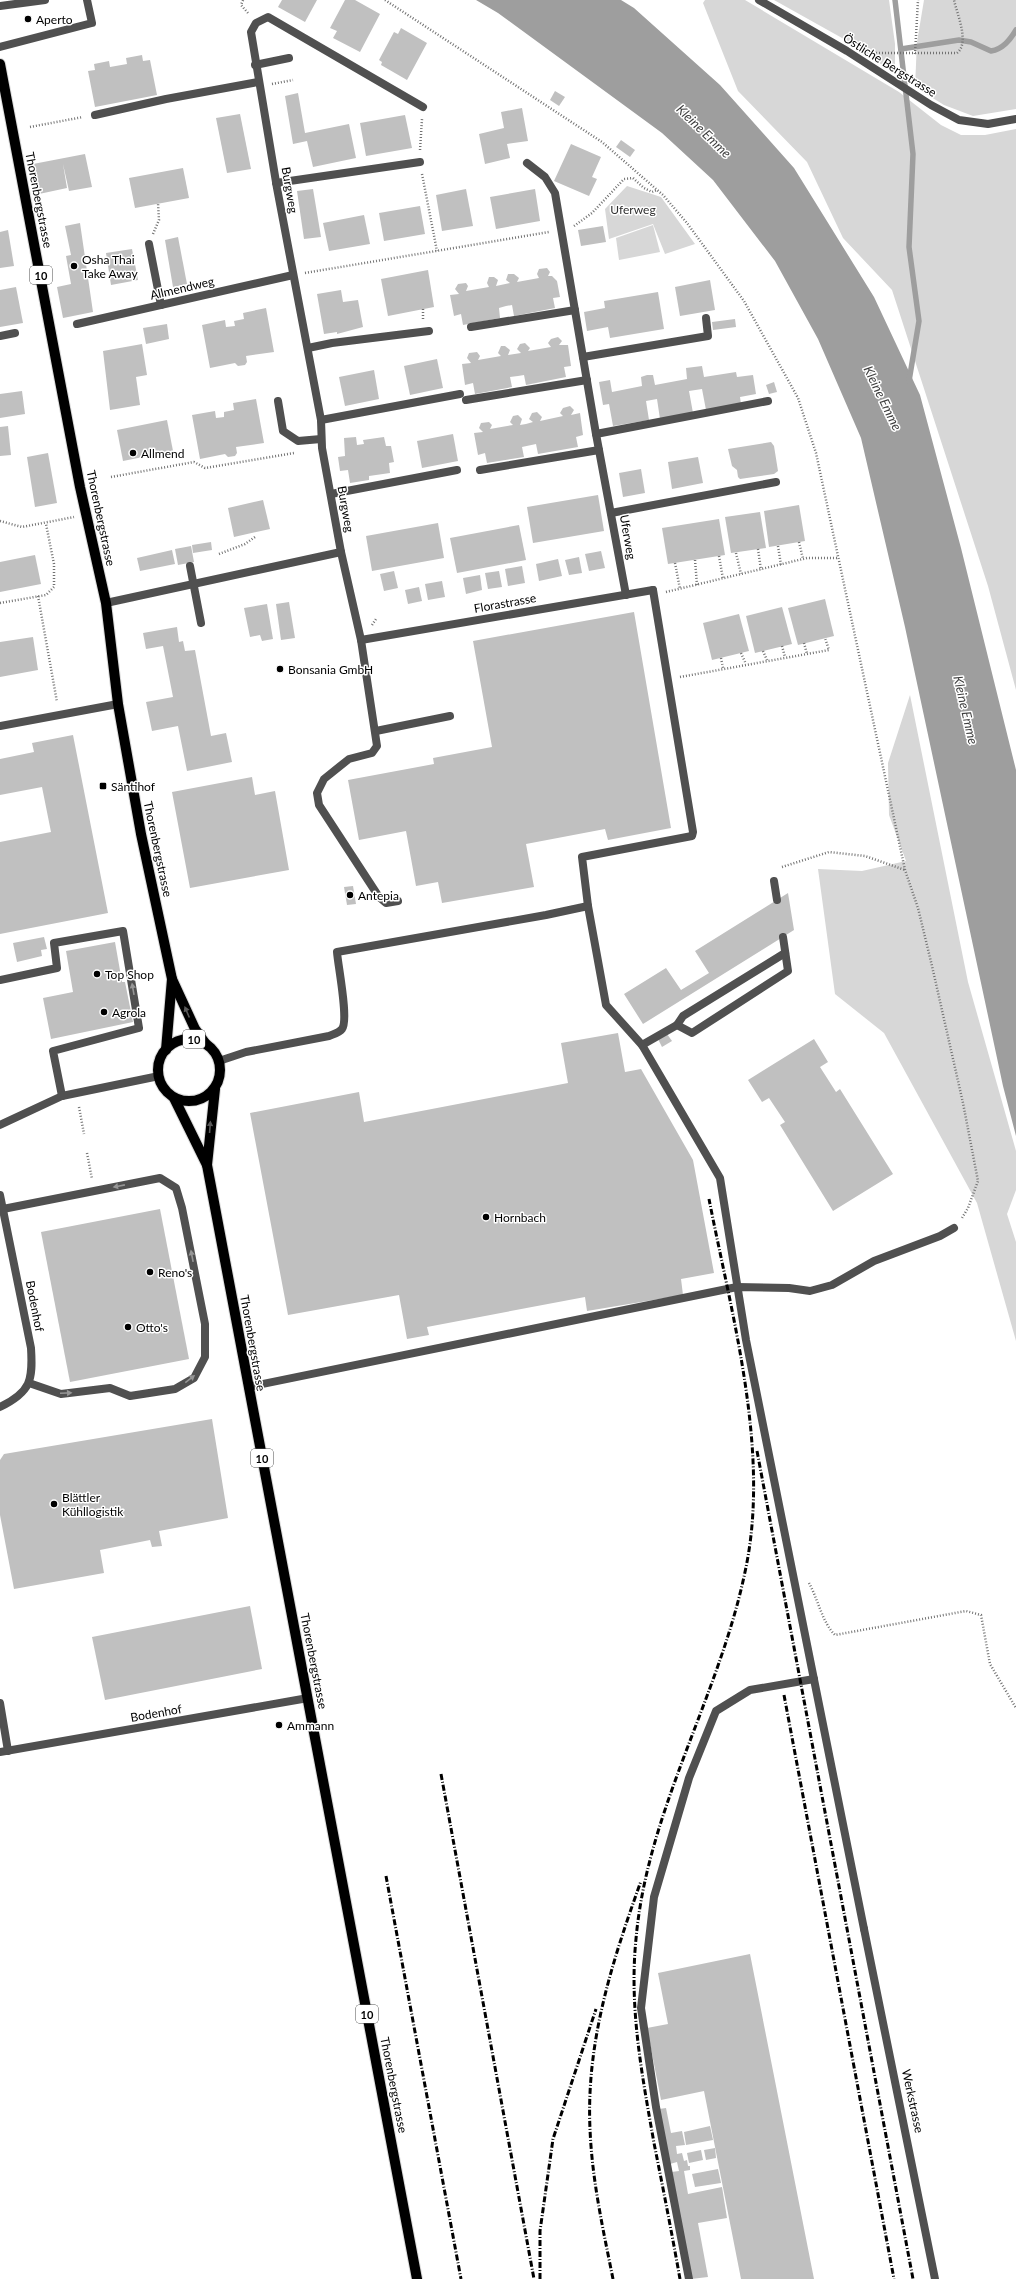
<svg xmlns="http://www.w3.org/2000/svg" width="1016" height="2279" viewBox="0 0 1016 2279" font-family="Lato,sans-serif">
	<rect width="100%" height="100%" fill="#fff"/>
	<g fill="#d7d7d7">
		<polygon points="705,0 745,0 899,92 941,125 961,135 985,135 1016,129 1016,690 988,586 892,290 843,238 807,162 738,91 703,3"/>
		<polygon points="774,0 889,0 895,44 895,74 851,43"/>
		<polygon points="924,0 1016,0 1016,109 973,116 944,105 915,87 917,42"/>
		<polygon points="627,186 661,197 695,244 665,254 653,224 609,239 605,209"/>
		<polygon points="653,225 660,252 619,260 616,238"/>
		<polygon points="910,695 968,982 1016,1151 1016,1190 1007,1214 1016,1242 1016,1341 977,1203 884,1033 835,994 818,869 862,871 906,861 889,815 888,763"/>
	</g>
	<polygon fill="#9e9e9e" points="476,0 621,0 634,8 720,85 794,168 874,297 920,395 961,548 1016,770 1016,1136 1003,1086 905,627 861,438 818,339 775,261 713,180 662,133 498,13"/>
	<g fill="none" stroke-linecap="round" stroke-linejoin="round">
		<g stroke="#9e9e9e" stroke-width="5.5">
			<polyline points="895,0 913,154 909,247 919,321 909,381"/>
			<path d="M901 49 959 40 971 42 991 51C1003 49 1010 40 1016 30"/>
		</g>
	</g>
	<g fill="#c0c0c0">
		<polygon points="282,0 317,0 305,22 278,7"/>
		<polygon points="345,0 355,0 380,14 360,52 333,38 337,31 330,28"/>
		<polygon points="401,28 427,43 407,80 381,65 382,62 379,60 394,32 398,34"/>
		<polygon points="142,55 143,61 150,60 157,95 95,107 88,71 95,70 94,64 109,61 110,67 127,64 126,58"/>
		<polygon points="555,91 565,97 559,106 550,100"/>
		<polygon points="298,93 305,133 349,124 356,158 313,167 307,141 293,144 285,96"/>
		<polygon points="522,108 528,141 507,144 510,158 485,164 479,134 504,128 501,112"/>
		<polygon points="240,114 251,169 227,173 216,118"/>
		<polygon points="405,115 412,148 366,156 360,123"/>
		<polygon points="621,140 635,150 630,157 616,147"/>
		<polygon points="571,144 601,157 592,177 597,179 589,196 554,181"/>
		<polygon points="85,154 92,187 69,191 63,164 67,188 39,194 33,164"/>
		<polygon points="183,168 189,198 135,208 129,178"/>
		<polygon points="313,189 321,237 304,239 297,191"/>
		<polygon points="466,189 473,226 442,231 436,195"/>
		<polygon points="535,189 540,221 496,229 490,197"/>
		<polygon points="420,206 425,234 384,241 379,213"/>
		<polygon points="364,215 370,244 329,251 323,223"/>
		<polygon points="80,223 93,312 63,318 57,287 71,284 66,256 71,255 65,226"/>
		<polygon points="603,226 606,242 581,246 578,230"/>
		<polygon points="8,230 14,266 0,268 0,232"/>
		<polygon points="178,237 187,284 173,287 165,240"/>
		<polygon points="132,249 138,280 111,285 106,253"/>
		<polygon points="547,268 550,272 548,276 552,276 557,281 560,297 553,298 555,308 514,316 512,305 506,306 499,308 500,318 463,325 461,314 454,316 450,295 459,294 455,289 458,284 466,283 468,286 466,291 489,287 487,283 489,277 494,277 498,280 496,286 510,283 506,280 508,274 514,274 519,278 517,282 539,278 537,274 539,269"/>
		<polygon points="428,270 434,307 388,316 381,279"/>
		<polygon points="710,280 715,310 680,316 675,287"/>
		<polygon points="16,287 23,323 0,327 0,290"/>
		<polygon points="341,290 343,302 358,300 363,327 337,334 337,332 324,334 317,294"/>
		<polygon points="658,292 664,329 610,338 608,327 587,331 584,312 605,308 604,301"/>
		<polygon points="266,308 274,352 246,356 247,362 245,365 238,366 235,363 210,368 202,325 225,320 226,327 235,326 234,321 244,319 243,313"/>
		<polygon points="735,319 736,327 713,330 712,322"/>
		<polygon points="167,324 169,339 146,344 143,328"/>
		<polygon points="558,337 562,341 559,345 568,345 571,366 564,367 566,377 526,385 524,375 518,376 510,377 512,387 475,394 473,383 465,385 462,364 471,363 467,358 469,353 477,352 480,356 478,360 501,356 498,353 501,346 505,346 510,350 508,355 521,353 517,349 520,344 525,343 530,348 528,351 551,347 548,343 551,339"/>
		<polygon points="142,344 147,375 136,377 140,405 110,410 103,351"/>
		<polygon points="437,359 443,388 410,395 404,366"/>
		<polygon points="702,366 704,377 736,372 737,377 753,375 756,394 740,397 741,404 706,410 702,389 689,391 693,413 660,419 657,399 646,401 649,420 613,426 609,404 603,405 599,382 610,380 612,392 642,386 641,377 647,375 653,375 655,385 687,379 686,368"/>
		<polygon points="374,370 379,399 345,406 339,377"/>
		<polygon points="774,382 777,392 769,394 766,385"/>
		<polygon points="22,391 25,414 0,418 0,394"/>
		<polygon points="256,399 264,443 236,447 237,453 235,456 228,457 225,454 200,459 192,415 215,411 216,418 224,417 224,412 234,410 233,403"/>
		<polygon points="570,406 574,410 571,415 580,413 583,435 576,437 578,447 538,454 536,444 522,447 524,457 487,463 485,453 478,455 474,433 483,432 479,428 481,423 489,422 492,425 490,429 513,425 510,422 513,416 518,415 522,419 520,425 526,424 533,422 529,419 532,413 537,412 542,417 540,421 563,416 560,413 563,408"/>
		<polygon points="167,420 173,451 123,461 117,430"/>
		<polygon points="8,426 11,455 0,456 0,427"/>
		<polygon points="453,434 458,461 422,468 417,441"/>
		<polygon points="356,437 357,445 364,444 363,440 384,437 386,446 391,446 394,462 389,463 390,473 369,476 369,480 350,483 348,470 340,471 338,457 345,456 344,438"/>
		<polygon points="771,442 774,446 778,471 774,474 740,479 738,477 737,470 732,466 728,449"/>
		<polygon points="48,453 57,503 35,507 27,457"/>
		<polygon points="698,457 703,483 672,489 668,462"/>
		<polygon points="641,469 645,493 623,497 619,473"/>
		<polygon points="598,495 604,531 533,543 527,507"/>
		<polygon points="263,500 270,529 234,537 228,508"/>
		<polygon points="799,505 805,541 769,547 764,511"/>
		<polygon points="760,512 766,548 731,553 725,517"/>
		<polygon points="719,519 725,555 668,564 662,528"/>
		<polygon points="438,523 444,558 372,571 366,536"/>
		<polygon points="519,525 526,560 457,573 450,538"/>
		<polygon points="211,542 212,550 193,553 192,545"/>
		<polygon points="191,546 194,562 178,565 175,549"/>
		<polygon points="172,550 175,564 140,571 137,558"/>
		<polygon points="601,551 605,568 589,571 585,554"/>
		<polygon points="35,555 41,584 0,592 0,562"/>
		<polygon points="579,557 582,573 569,575 565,560"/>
		<polygon points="558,559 562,576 539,581 536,564"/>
		<polygon points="522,566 525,583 508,586 505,569"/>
		<polygon points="394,571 398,588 384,591 380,574"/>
		<polygon points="499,571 502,587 488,589 485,573"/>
		<polygon points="480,575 482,590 466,594 463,578"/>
		<polygon points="442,581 445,597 428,600 425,584"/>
		<polygon points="419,587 422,601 408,604 405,590"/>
		<polygon points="825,599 834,636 798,645 788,608"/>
		<polygon points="289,602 295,638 281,640 276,604"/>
		<polygon points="267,604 273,639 262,641 260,635 250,637 244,608"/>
		<polygon points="782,607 792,644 755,653 746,616"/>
		<polygon points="634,612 671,828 608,840 605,829 526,844 534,887 442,903 438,882 416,886 406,831 359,840 348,780 434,764 433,758 492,747 473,641"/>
		<polygon points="739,614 749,651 712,660 703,623"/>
		<polygon points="177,627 179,642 183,641 185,651 195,650 211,736 226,733 232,762 187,771 178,726 152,731 146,702 173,697 163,646 146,649 143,633"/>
		<polygon points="33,637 38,670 0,677 0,642"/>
		<polygon points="73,735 108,913 0,934 0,842 51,832 42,787 0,795 0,759 34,752 32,743"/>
		<polygon points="252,777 255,795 275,791 289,870 190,888 172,792"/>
		<polygon points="353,886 356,904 347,905 344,887"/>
		<polygon points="788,893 794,930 643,1024 624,994 666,968 681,990 709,973 695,951"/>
		<polygon points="44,937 47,949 41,950 42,956 17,962 13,943"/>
		<polygon points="115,942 122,982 125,982 133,1022 51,1039 43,998 73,992 66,951"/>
		<polygon points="618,1033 625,1072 641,1069 693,1160 714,1273 681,1279 683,1295 587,1311 585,1297 427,1327 429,1335 407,1339 399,1295 288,1315 250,1113 359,1092 364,1122 568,1083 561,1043"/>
		<polygon points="667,1034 672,1041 662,1047 658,1039"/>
		<polygon points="814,1039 828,1062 820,1067 836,1092 840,1089 893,1174 833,1211 780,1125 785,1122 769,1098 762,1102 748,1080"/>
		<polygon points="160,1209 189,1359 70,1382 41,1232"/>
		<polygon points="212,1419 228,1518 159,1531 162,1546 152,1547 150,1540 100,1550 104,1573 14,1589 0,1515 0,1460 4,1454"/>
		<polygon points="250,1606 262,1669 105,1700 92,1637"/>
		<polygon points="750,1954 814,2279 741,2279 704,2091 661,2100 647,2028 668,2024 658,1973"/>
		<polygon points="666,2108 671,2133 682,2131 685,2145 676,2146 677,2154 682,2153 684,2161 687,2160 688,2166 690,2166 690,2170 684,2171 688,2194 722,2187 727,2218 698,2223 708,2277 691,2279 671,2172 679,2171 677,2162 670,2164 659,2109"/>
		<polygon points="710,2126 713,2140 686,2145 684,2132"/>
		<polygon points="715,2148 716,2158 706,2160 704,2150"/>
		<polygon points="701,2150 703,2160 689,2163 687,2153"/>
		<polygon points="718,2169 721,2183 695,2187 692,2174"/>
	</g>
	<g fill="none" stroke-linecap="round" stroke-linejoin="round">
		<g stroke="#dbdbdb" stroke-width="12">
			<g id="primary">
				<polyline points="0,64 80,487 106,603 118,704 141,834 172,979 195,1029 205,1043"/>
				<circle cx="189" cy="1070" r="31"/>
				<polyline points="166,1050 172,979"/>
				<polyline points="215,1089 207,1165 417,2279"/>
				<polyline points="174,1098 207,1165"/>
			</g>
		</g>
		<g stroke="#727272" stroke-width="2.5" stroke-dasharray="1 2" stroke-linecap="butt">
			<polyline points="243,0 241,5 248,13"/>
			<polyline points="385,0 602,142 663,195 687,223 744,301 798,398 816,453 905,870 918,908 932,966 963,1103 978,1181 968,1208 962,1218"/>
			<path d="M876 53H957C970 43 957 14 954 0"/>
			<polyline points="915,54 918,0"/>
			<polyline points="272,84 293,80"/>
			<polyline points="30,127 83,117"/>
			<polyline points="420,150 422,119"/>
			<polyline points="422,174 437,251"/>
			<polyline points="574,226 592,213 624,179 633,178 644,188 652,192 657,190"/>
			<polyline points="153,234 159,220 158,203"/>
			<polyline points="305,273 549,232"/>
			<polyline points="423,309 423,319"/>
			<polyline points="111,477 194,462 205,468 294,453"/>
			<polyline points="0,521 22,527 74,517"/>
			<polyline points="799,542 803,559"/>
			<polyline points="778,546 781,565"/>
			<polyline points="758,549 761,570"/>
			<polyline points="736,553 741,574"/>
			<polyline points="219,554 245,544 255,537"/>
			<polyline points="719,556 723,579"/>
			<polyline points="695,560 697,585"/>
			<polyline points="675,563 680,589"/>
			<polyline points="666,592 807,558 837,558"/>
			<polyline points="38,596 57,702"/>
			<polyline points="0,603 46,595 54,587 54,564 46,524"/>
			<polyline points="372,625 376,619"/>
			<polyline points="804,643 807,654"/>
			<polyline points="782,646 785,657"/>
			<polyline points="763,651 767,660"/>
			<polyline points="741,653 746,664"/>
			<polyline points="721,658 723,668"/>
			<polyline points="680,677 829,650 825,638"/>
			<polyline points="782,867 829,852 865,856 905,870"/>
			<polyline points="79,1107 84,1134"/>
			<polyline points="87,1153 92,1179"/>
			<path d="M809 1583C818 1599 822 1622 835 1635L966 1611 981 1615 990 1664 1016 1708"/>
		</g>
		<g stroke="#505050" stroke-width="8">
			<polyline points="0,6 45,0"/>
			<polyline points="0,47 92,23 87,0"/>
			<polyline points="255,65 289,58"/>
			<polyline points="95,115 166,99 258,82"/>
			<polyline points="276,183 420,162"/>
			<polyline points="149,244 161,305"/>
			<polyline points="471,327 575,310"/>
			<polyline points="308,348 332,343 429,331"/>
			<polyline points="583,357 708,336 706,318"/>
			<polyline points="466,400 587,380"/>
			<polyline points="278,401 283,431 298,441 321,439"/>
			<polyline points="321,420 460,394"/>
			<polyline points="596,434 768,401"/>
			<polyline points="480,470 599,450"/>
			<polyline points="331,494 457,470"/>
			<polyline points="611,513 776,482"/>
			<polyline points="190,566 201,623"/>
			<polyline points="653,590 693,832 692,836 582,857 588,906 606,1005 642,1045 720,1178 746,1340 864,1929"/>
			<polyline points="361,640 377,746 372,753 349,759 324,779 317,793 319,805 379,897 386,903 398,901"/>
			<polyline points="376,731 450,716"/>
			<polyline points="774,881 777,900"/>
			<polyline points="0,980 57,968 54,943 123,931 139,1028 53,1051 62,1096"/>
			<polyline points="677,1025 683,1016 785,953"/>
			<polyline points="642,1045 677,1025 692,1033 788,971 783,937"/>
			<path d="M219 1061 246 1052 329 1036C334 1034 339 1033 342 1029 349 1020 338 966 337 952L546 915 588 906"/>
			<polyline points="3,1209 160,1178 176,1188 182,1208 205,1324 205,1357 194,1378 175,1389 130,1396 110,1388 61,1394 29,1383"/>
			<polyline points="248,1387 737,1287 789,1288 810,1291 832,1285 874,1261 940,1236 954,1228"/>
			<polyline points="689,2279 656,2107 641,2008 654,1897 689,1778 716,1711 750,1690 814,1679"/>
		</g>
		<g stroke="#505050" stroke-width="8">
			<polyline points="759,0 847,51 931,105 959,120 988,124 1016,119"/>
			<polyline points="423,107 268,17 256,23 251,32 277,188 321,420 322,448 341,552 361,640 653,590"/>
			<polyline points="527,163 545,177 555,193 596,434 626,595"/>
			<polyline points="77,324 293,275"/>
			<polyline points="0,336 15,333"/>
			<polyline points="106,603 341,552"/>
			<polyline points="0,726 118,704"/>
			<polyline points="0,1125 62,1096 159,1076"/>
			<path d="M0 1195 31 1348C33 1380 31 1392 0 1407"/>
			<polyline points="0,1703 8,1751"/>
			<polyline points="0,1752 308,1698"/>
			<polyline points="864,1929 935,2279"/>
		</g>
		<use href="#primary" stroke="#000" stroke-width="10"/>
		<g stroke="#000" stroke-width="3" stroke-dasharray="6 2 1 2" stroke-linecap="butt">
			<polyline points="757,1451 913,2279"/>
			<polyline points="784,1695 894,2279"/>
			<polyline points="441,1774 534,2279"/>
			<polyline points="386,1876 461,2279"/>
			<polyline points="540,2279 540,2231 553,2139 596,2009"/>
			<path d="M613 2279C603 2229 592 2180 590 2129 586 2042 612 1962 641 1881"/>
			<path d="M680 2279C672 2234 663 2188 654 2143 642 2075 629 2008 636 1939 647 1811 719 1697 745 1572 771 1453 732 1317 709 1199"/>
		</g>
	</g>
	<defs><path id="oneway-solid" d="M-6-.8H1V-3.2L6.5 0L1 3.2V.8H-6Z"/></defs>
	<g fill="#969696">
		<use href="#oneway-solid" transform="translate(133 989) rotate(-100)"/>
		<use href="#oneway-solid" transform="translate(119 1186) rotate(169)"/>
		<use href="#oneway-solid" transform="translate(192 1256) rotate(-101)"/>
		<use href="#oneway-solid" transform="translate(190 1379) rotate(-38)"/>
		<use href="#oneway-solid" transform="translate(66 1393) rotate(-3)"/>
	</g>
	<g fill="#595959">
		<use href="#oneway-solid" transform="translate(187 1012) rotate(-113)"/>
		<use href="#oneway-solid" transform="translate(210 1127) rotate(-86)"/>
	</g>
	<g fill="#000" stroke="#fff" stroke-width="1.5">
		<circle cx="28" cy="19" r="4"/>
		<circle cx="74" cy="266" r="4"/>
		<circle cx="133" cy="453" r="4"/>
		<circle cx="280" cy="669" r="4"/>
		<rect x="99" y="782" width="8" height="8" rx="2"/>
		<circle cx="350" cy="895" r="4"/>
		<circle cx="97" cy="974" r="4"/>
		<circle cx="104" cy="1012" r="4"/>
		<circle cx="486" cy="1217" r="4"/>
		<circle cx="150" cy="1272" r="4"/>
		<circle cx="128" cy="1327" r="4"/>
		<circle cx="54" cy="1504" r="4"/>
		<circle cx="279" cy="1725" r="4"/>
	</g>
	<g text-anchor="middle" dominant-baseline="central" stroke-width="3" stroke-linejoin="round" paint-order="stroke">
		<g fill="#fff" stroke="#4c4c4c" stroke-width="1">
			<rect x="30" y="266" width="22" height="18" rx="3"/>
			<rect x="183" y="1030" width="22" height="18" rx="3"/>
			<rect x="251" y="1449" width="22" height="18" rx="3"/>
			<rect x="356" y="2005" width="22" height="18" rx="3"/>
		</g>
		<g font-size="11" font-weight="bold" fill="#000">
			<text x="41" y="275">10</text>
			<text x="194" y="1039">10</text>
			<text x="262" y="1458">10</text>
			<text x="367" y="2014">10</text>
		</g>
		<g font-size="12" fill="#000" stroke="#fff" text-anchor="start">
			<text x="36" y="19">Aperto</text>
			<text x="82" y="259">Osha Thai<tspan x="82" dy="14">Take Away</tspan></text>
			<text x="141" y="453">Allmend</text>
			<text x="288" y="669">Bonsania GmbH</text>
			<text x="111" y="786">Säntihof</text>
			<text x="358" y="895">Antepia</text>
			<text x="105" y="974">Top Shop</text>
			<text x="112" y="1012">Agrola</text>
			<text x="494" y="1217">Hornbach</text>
			<text x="158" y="1272">Reno's</text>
			<text x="136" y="1327">Otto's</text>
			<text x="62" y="1497">Blättler<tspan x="62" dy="14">Kühllogistik</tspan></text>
			<text x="287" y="1725">Ammann</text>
		</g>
		<g font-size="12" fill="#000" stroke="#fff">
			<text transform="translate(890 65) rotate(32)">Östliche Bergstrasse</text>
			<text transform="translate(290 190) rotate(80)">Burgweg</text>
			<text transform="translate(39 200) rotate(79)">Thorenbergstrasse</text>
			<text transform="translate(182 288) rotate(-13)">Allmendweg</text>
			<text transform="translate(346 509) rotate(80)">Burgweg</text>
			<text transform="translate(101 518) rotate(78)">Thorenbergstrasse</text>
			<text transform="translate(628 537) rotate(80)">Uferweg</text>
			<text transform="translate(505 603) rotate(-10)">Florastrasse</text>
			<text transform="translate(158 849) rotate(78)">Thorenbergstrasse</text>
			<text transform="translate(35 1306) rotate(79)">Bodenhof</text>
			<text transform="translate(253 1343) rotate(80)">Thorenbergstrasse</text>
			<text transform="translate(314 1661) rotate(79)">Thorenbergstrasse</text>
			<text transform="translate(156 1713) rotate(-10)">Bodenhof</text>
			<text transform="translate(394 2085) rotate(79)">Thorenbergstrasse</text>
			<text transform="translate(913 2101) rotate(78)">Werkstrasse</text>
		</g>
		<g font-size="12" fill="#2e2e2e" stroke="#fff">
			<text x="633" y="209">Uferweg</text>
		</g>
		<g font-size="13" font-style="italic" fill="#3f3f3f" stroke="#fff">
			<text transform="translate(704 131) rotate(44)">Kleine Emme</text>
			<text transform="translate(883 398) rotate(64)">Kleine Emme</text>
			<text transform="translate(966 710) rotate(77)">Kleine Emme</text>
		</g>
	</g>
</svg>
